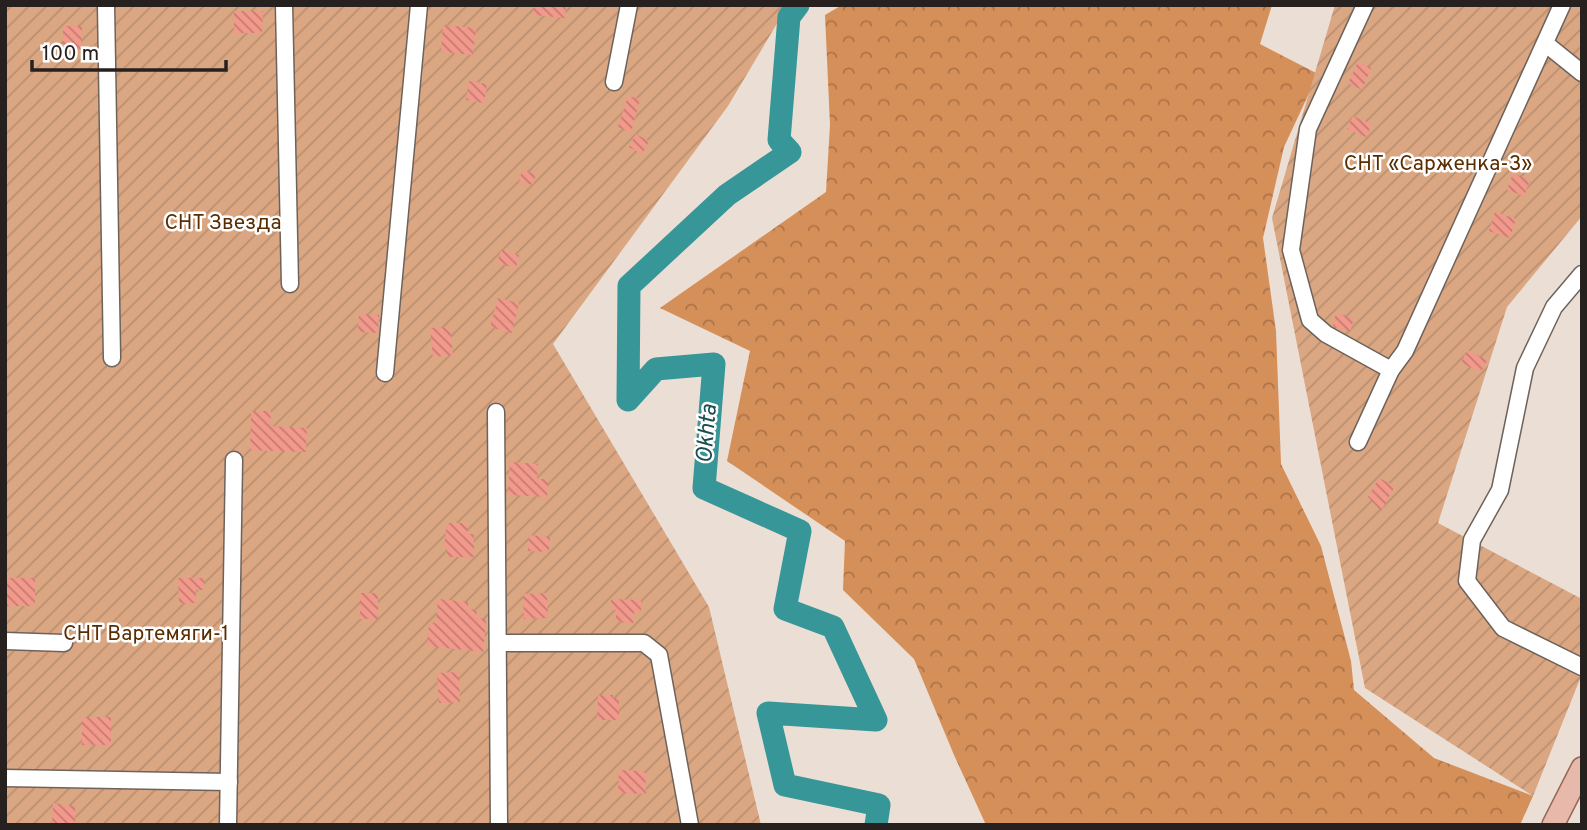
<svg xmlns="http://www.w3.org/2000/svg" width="1587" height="830" viewBox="0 0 1587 830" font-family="Overpass,sans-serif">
	<defs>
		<pattern id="forest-crowns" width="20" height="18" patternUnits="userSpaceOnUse" patternTransform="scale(1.75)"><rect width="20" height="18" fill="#d58f59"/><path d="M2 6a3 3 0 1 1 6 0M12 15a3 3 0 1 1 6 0" fill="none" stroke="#ad7449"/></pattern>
		<pattern id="garden-furrows" width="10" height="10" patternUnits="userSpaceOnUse" patternTransform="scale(1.75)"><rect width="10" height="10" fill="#daa782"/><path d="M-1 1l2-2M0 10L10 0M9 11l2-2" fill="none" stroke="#bb8f70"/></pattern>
		<pattern id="building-back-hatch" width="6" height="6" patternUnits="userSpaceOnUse" patternTransform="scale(1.75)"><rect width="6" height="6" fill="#f2998b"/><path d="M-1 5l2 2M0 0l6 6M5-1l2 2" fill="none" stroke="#c47c71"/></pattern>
	</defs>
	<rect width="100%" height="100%" fill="#ebded5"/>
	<polygon fill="url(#forest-crowns)" points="842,5 1272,5 1260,44 1318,74 1284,147 1263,238 1276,331 1281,464 1321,546 1351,661 1354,690 1434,758 1533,796 1520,825 986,825 954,755 914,659 843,590 845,541 727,461 750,351 660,308 826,192 830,125 825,15"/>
	<g fill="url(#garden-furrows)">
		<polygon points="5,5 788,5 728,106 553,344 709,607 761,825 5,825"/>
		<polygon points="1335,5 1582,5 1582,216 1507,307 1438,523 1582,599 1582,674 1533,796 1365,688 1272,218"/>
	</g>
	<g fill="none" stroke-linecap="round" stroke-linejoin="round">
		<polyline stroke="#369698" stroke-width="23" points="798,5 789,17 779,140 790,152 727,195 629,286 628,400 656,369 714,364 704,488 800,531 785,609 833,627 876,720 768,713 785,785 879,805 876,825"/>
	</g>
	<g fill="url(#building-back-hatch)">
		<polygon points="534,5 566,5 565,18 533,15"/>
		<polygon points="234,11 263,11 262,33 234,33"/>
		<polygon points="443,25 476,28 473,55 441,52"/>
		<polygon points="63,26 82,26 81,50 63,49"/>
		<polygon points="1358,62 1371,68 1362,90 1348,83"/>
		<polygon points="469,81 487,84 484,103 466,100"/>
		<polygon points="628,96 640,99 631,133 618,127"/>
		<polygon points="1353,116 1372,124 1366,137 1347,129"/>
		<polygon points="636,134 649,141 642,154 629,147"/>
		<polygon points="522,170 536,174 533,185 519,182"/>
		<polygon points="1513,173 1530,180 1524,196 1507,190"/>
		<polygon points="1495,212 1516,219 1510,238 1489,231"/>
		<polygon points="501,250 519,255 516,268 497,263"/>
		<polygon points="498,298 519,303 512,333 490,327"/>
		<polygon points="1336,313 1354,318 1350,332 1333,326"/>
		<polygon points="359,314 379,315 378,333 358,332"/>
		<polygon points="450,327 453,355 433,357 430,328"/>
		<polygon points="1467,350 1487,360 1481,372 1461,363"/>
		<polygon points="251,411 271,411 270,426 307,428 306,452 250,450"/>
		<polygon points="510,462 538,464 537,479 548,479 547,497 508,495"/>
		<polygon points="1379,478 1395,486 1381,511 1368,497"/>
		<polygon points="447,523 467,523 467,534 474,534 474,557 447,557 447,547 444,547"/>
		<polygon points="529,535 550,537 549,552 528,551"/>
		<rect x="5" y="578" width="30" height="28"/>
		<polygon points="178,578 204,578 204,590 196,590 196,603 179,603"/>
		<rect x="360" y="593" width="18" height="26"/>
		<polygon points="547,593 548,618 524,619 523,594"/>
		<polygon points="438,599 468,602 468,609 477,610 476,618 486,619 483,652 427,646 429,622 436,623"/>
		<polygon points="611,599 641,600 641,612 634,612 633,623 616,622 616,610 611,610"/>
		<polygon points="459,672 460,702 439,703 437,673"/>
		<polygon points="598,695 613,695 613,698 619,698 619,720 597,720"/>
		<rect x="82" y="717" width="29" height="28"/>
		<polygon points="619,770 645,771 646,794 618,793"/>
		<polygon points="53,803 75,806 75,825 52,825"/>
	</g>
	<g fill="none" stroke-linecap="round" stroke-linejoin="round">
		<g stroke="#6e635b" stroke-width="19">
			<g id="minor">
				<polyline points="106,5 112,358"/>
				<polyline points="284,5 290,284"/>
				<polyline points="1365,5 1308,129 1291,250 1310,320 1326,334 1391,370"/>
				<polyline points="1546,44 1582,73"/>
				<polyline points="614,82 629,5"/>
				<polyline points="1582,274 1554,307 1525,368 1500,490 1472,540 1467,581 1503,628 1582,667"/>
				<polyline points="385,373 419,5"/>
				<polyline points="496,412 499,825"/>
				<polyline points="1358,442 1391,370 1405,351 1562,5"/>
				<polyline points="5,641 64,643"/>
				<polyline points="499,643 644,643 659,655 690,825"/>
				<polyline points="5,778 229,782"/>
				<polyline points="228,825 234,460"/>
			</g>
		</g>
		<g stroke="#996654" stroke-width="24">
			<polyline id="major" points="1553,825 1582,768"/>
		</g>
		<use href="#minor" stroke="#fff" stroke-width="16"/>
		<use href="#major" stroke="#e7b9aa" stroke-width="21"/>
	</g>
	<g text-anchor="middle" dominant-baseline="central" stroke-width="5" stroke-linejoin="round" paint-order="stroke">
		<g font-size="21" fill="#592d00" stroke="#fff">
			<text x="1438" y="164">СНТ «Сарженка-3»</text>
			<text x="223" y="223">СНТ Звезда</text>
			<text x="146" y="634">СНТ Вартемяги-1</text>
		</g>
		<g font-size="23" font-style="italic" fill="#194f50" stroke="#fff">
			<text transform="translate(708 434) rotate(-85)">Okhta</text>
		</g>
	</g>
	<rect width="1587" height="830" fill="none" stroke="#26211e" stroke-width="14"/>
	<path d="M32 60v10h194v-10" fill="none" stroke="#26211e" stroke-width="3.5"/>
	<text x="42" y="60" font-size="21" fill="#26211e" stroke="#ffffff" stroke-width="5" paint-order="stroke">100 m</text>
</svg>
